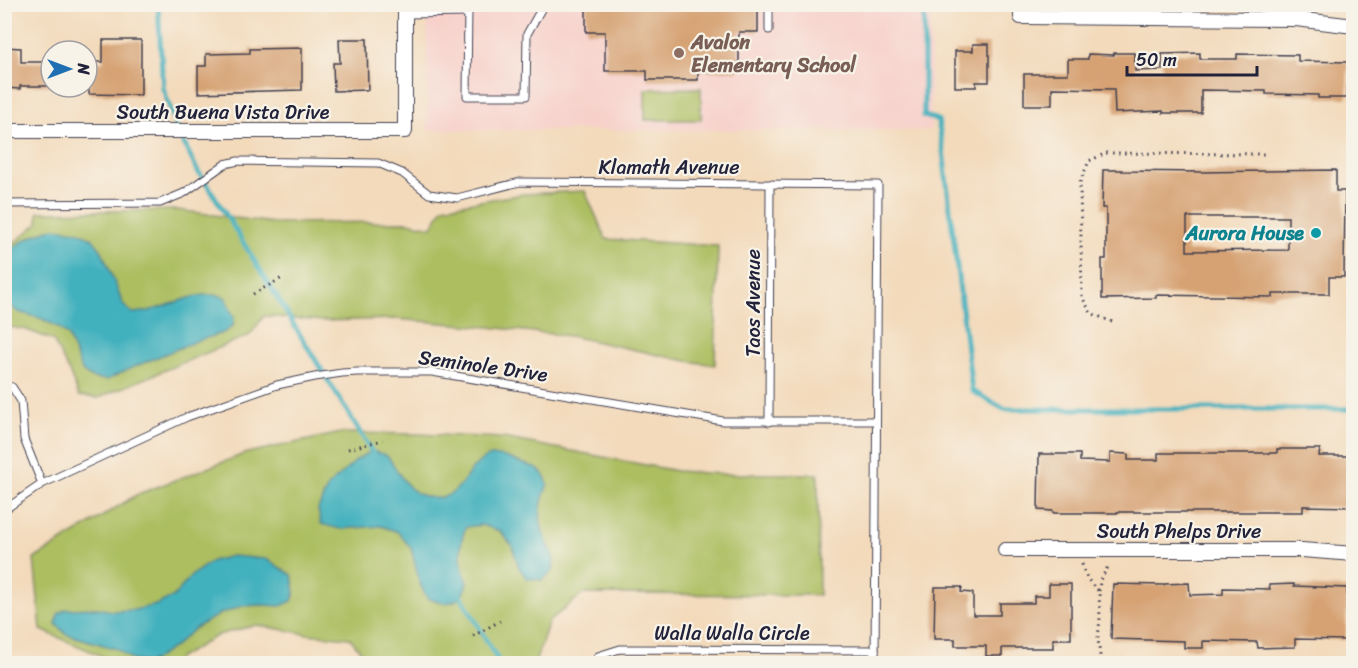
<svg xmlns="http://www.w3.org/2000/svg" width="1358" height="668" viewBox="0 0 1358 668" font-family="Sriracha,sans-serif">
	<rect width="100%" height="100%" fill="#f7f3e8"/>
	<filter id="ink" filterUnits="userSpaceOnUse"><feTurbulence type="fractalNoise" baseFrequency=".0167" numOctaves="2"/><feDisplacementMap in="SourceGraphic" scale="12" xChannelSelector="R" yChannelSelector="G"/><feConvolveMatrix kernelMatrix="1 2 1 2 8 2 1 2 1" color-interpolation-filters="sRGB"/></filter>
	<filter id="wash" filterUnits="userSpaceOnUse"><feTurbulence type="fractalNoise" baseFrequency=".008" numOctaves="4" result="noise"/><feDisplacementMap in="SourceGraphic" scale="24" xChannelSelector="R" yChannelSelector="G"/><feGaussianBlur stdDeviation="1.35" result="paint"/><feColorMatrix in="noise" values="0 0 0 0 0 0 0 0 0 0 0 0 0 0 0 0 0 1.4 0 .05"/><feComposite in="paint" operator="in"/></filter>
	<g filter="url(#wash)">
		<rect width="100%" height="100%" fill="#f3dabb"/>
		<rect fill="#f7d0ca" x="427" y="5" width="504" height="125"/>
		<g fill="#acbe61" stroke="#67704e" stroke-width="1.5">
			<polygon points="701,88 701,120 645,120 645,89"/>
			<polygon points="585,191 606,239 718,246 715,365 687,361 570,336 489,327 395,319 323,321 264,316 250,335 98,398 79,396 70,374 53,340 27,330 5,326 4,251 38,223 38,212 177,210 273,223 408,222 432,227 443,207 524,194"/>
			<polygon points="341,433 418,434 503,438 677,471 721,474 818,474 819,595 583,594 549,621 535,663 370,663 350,638 307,634 256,625 218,635 182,656 173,663 118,663 41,630 34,559 138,494 247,453"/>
		</g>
		<g fill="#42b1be" stroke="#326a7c" stroke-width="1.5">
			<path d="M55 228 77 231 92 238 102 251 124 306 133 313C139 312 146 312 152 310 176 304 201 289 225 297L234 317 233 326 223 333 196 341 129 369 107 380 92 378 82 371 68 336 58 327 40 318 18 312 5 302C4 291 2 272 4 263 9 243 38 233 55 228Z"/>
			<path d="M371 451C376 452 385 454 388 457 391 460 394 466 396 469 406 485 414 496 434 498 468 499 466 453 499 456 506 456 514 461 521 463 536 467 542 469 548 484 541 501 537 517 544 535 550 552 556 551 553 571L542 580 527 578 519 568 512 545 500 531 482 525 466 527C458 544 460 565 467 582 466 586 464 593 461 596 451 607 437 602 427 598L420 584 411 548 398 532 381 526 340 529 321 524 318 509 328 486 358 459Z"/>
			<polygon points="232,556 266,559 292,575 295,592 292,601 281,606 262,605 242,606 220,614 195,628 174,647 151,662 134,661 117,649 66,634 56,624 58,614 66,609 97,608 112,611 134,610 156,605 174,596 192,575 212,561"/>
		</g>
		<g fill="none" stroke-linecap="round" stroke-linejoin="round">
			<g stroke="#42b1be" stroke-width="5">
				<polyline points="158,4 163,88 178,131 197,170 209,187 374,455"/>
				<polyline points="924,4 924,116 938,120 943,151 972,391 1004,409 1348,409 1354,410"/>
				<polyline points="456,591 461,596 500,664"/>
			</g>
		</g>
		<g id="blocks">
			<g fill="#d6a273" fill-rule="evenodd">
				<polygon points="586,4 758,4 758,32 739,32 739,71 698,71 698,80 647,80 647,71 605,71 605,32 586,32"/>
				<polygon points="339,39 367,39 368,90 334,91 333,63 340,63"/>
				<polygon points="103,40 141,40 141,95 89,94 89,62 103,62"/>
				<polygon points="973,44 989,44 989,82 976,82 976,87 955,87 955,51 973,51"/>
				<polygon points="4,47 21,48 21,62 51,62 51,86 20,86 20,89 4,88"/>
				<polygon points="302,48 302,90 198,93 198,66 206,66 206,54 250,53 250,49"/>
				<polygon points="1114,53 1135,53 1135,71 1162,70 1162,54 1200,53 1200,59 1237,59 1237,54 1298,55 1298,61 1348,62 1347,98 1318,98 1318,95 1266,94 1266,91 1201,90 1201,113 1163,113 1163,111 1115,113 1114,89 1052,88 1052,105 1024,105 1024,74 1068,74 1068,59 1088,59 1088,54 1114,55"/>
				<path d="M1103 170H1122V171L1203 172 1336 170V191H1345L1344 277H1329V294H1273V297L1156 295V298L1102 299V259H1106V208H1102ZM1187 217H1288V250L1187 251Z"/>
				<polygon points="1277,449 1320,449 1319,456 1349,456 1349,461 1353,461 1353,507 1303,506 1303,512 1117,512 1117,513 1053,513 1053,511 1038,510 1039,454 1080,454 1080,461 1110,462 1110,453 1128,454 1128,460 1158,460 1158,453 1277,453"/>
				<polygon points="1189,583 1190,595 1223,594 1223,588 1270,589 1269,585 1294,584 1294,586 1347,588 1346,640 1295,639 1295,647 1258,648 1257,642 1203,641 1203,648 1184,648 1184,641 1111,639 1113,584 1164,585 1164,584"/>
				<polygon points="1049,584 1071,584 1071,639 1053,639 1053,648 1002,648 1002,656 986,656 986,646 955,646 955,639 934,639 935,587 962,587 961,592 973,593 973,615 1000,615 1000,603 1034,603 1034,596 1049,596"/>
			</g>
		</g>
	</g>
	<g filter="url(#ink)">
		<use href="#blocks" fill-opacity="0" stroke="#413e4e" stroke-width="1.5"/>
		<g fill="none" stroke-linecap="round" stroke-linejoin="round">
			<g stroke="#413e4e" stroke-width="9">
				<g id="lane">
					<polyline points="468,4 467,96 526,96 527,34 544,4"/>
					<polyline points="769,4 769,30"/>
					<polyline points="405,14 468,13"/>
					<polyline points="4,204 160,203 184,193 225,164 238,161 378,163 402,173 429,194 457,198 520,182 878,185 875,664"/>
					<polyline points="4,385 12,387 21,401 24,439 42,484"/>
					<polyline points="769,422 770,184"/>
					<polyline points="4,510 42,484 187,417 277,385 315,377 342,373 357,372 432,372 723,421 876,421"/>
					<polyline points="595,664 598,656 620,649 875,650"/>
				</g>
			</g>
			<g stroke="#413e4e" stroke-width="16">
				<g id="street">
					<polyline points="1021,4 1021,17 1296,19 1354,26"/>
					<polyline points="4,131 405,131 405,4"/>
					<polyline points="1005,550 1302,550 1354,554"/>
				</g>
			</g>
			<g stroke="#413e4e" stroke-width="3" stroke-dasharray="1.5 4.5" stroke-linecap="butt">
				<polyline points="253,294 284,277"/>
				<polyline points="1112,322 1091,313 1082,297 1080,182 1089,161 1106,153 1266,154"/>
				<polyline points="348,449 383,440"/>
				<path d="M1082 564C1085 576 1089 583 1099 591L1100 618 1098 639 1101 664"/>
				<polyline points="1099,591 1100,580 1107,569 1107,565"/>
				<polyline points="473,636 500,621"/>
			</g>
			<use href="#lane" stroke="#fff" stroke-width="7"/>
			<use href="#street" stroke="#fff" stroke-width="14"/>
		</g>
	</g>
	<circle fill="#8d6e63" stroke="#f7f3e8" stroke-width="2" cx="679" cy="53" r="6"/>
	<circle fill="#0f9aa8" stroke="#f7f3e8" stroke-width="2" cx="1316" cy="233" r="6"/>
	<g text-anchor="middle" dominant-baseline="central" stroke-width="4.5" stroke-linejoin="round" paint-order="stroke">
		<g font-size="20" font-weight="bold" fill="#785e54" stroke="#f7f3e8" text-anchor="start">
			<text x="691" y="42">Avalon<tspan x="691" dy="23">Elementary School</tspan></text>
		</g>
		<g font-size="20" fill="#22223b" stroke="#f7f3e8">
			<text x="223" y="112">South Buena Vista Drive</text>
			<text x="669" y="167">Klamath Avenue</text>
			<text transform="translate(753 303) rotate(-90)">Taos Avenue</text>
			<text transform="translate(483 366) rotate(8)">Seminole Drive</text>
			<text x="1179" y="531">South Phelps Drive</text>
			<text x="732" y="633">Walla Walla Circle</text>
		</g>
		<g font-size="20" font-weight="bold" fill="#0d838f" stroke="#f7f3e8" text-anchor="end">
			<text x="1304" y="233">Aurora House</text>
		</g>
	</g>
	<rect width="1358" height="668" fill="none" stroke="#f7f3e8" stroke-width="24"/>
	<g transform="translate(69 69) rotate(90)"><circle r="28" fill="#f7f3e8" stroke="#a29fa3" stroke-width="1.5"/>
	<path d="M0-4.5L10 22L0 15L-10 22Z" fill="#1f6fb2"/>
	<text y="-9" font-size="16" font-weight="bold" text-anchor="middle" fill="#22223b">N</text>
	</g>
	<path d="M1127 66v9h130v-9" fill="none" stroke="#22223b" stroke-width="3"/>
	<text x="1136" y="66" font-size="18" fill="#22223b" stroke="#f7f3e8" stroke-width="4.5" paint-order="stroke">50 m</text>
</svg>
